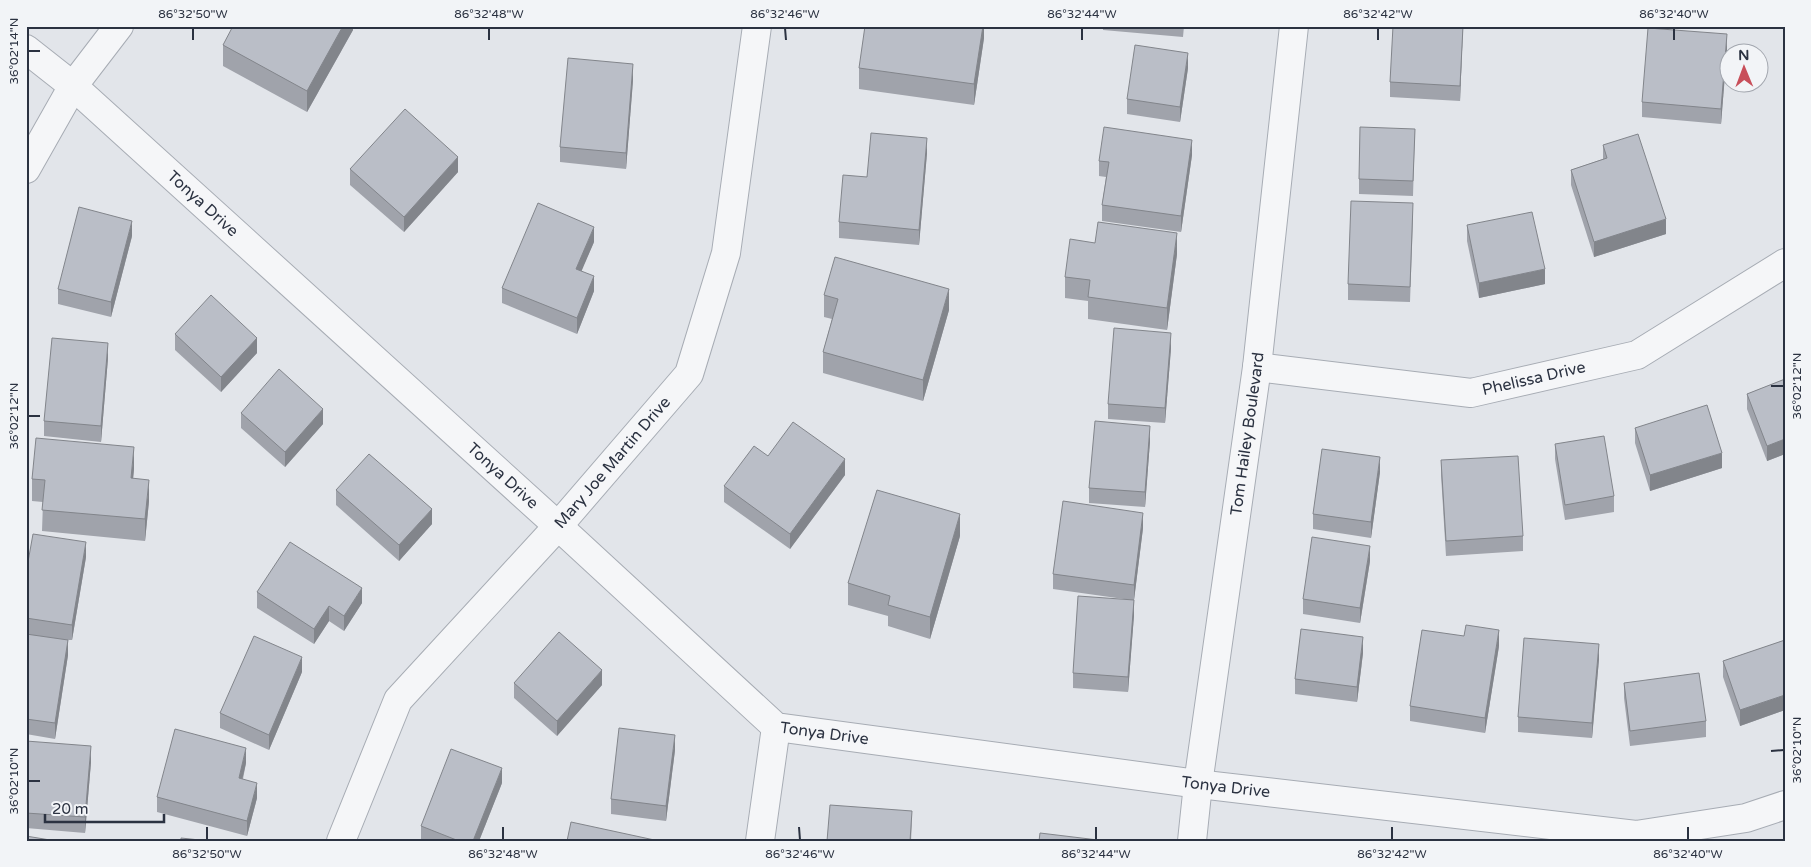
<svg xmlns="http://www.w3.org/2000/svg" width="1811" height="867" viewBox="0 0 1811 867" font-family="'Varela Round',sans-serif">
	<rect width="100%" height="100%" fill="#e2e5ea"/>
	<g fill="none" stroke-linecap="round" stroke-linejoin="round">
		<g stroke="#a7acb4" stroke-width="30">
			<g id="street">
				<path id="s1" d="M26 49 73 86 558 526 776 727 1198 784 1636 835 1746 818 1785 805"/>
				<polyline points="26,169 73,86 119,26"/>
				<path id="s2" d="M1257 367 1471 393 1637 355 1785 263"/>
				<path id="s3" d="M341 841 398 700 558 526 689 374 726 253 757 26"/>
				<polyline points="760,841 776,727"/>
				<path id="s4" d="M1192 841 1198 784 1257 367 1294 26"/>
			</g>
		</g>
		<use href="#street" stroke="#f5f6f8" stroke-width="28"/>
	</g>
	<g fill="#a0a3ab">
		<polygon points="353,26 353,30 307,112 223,66 223,45"/>
		<polygon points="984,26 984,38 974,105 859,89 859,68"/>
		<polygon points="1103,26 1184,26 1183,37 1103,30"/>
		<polygon points="1463,26 1460,101 1390,97 1390,82"/>
		<polygon points="1727,49 1721,124 1642,117 1642,102"/>
		<polygon points="1188,68 1180,122 1127,114 1127,99"/>
		<polygon points="633,80 626,169 560,162 560,147"/>
		<polygon points="1415,129 1413,196 1359,194 1359,179"/>
		<polygon points="1603,145 1666,234 1594,257 1571,185 1571,170 1603,159"/>
		<polygon points="927,153 919,245 839,238 839,222 867,177"/>
		<polygon points="1192,155 1181,232 1102,221 1102,205 1106,177 1099,176 1099,161"/>
		<polygon points="350,169 458,172 404,232 350,185"/>
		<polygon points="1413,218 1410,302 1348,300 1348,284"/>
		<polygon points="1467,225 1545,284 1479,298 1467,241"/>
		<polygon points="132,236 111,317 58,304 58,289"/>
		<polygon points="594,242 581,271 594,291 577,334 502,303 502,288"/>
		<polygon points="1177,254 1167,330 1088,319 1088,301 1065,298 1065,277"/>
		<polygon points="824,295 949,310 923,401 823,373 823,352 832,319 824,317"/>
		<polygon points="175,334 257,353 221,392 175,350"/>
		<polygon points="1171,348 1165,423 1108,419 1108,404"/>
		<polygon points="108,358 101,442 44,436 44,421"/>
		<polygon points="1785,379 1785,454 1767,461 1747,409 1747,394"/>
		<polygon points="241,413 323,424 285,467 241,428"/>
		<polygon points="1635,428 1722,468 1650,491 1635,443"/>
		<polygon points="1150,441 1145,507 1089,503 1089,488"/>
		<polygon points="1555,444 1614,496 1614,512 1565,520 1555,459"/>
		<polygon points="768,456 845,475 790,549 724,502 724,486"/>
		<polygon points="1441,460 1523,536 1523,551 1446,556 1441,475"/>
		<polygon points="134,469 133,478 149,501 145,541 42,531 43,502 32,501 32,479"/>
		<polygon points="1380,472 1371,538 1313,529 1313,514"/>
		<polygon points="336,490 432,524 399,561 336,505"/>
		<polygon points="1143,528 1134,600 1134,615 1128,692 1073,688 1073,673 1131,600 1053,589 1053,574"/>
		<polygon points="960,536 930,639 888,626 888,616 848,605 848,583"/>
		<polygon points="86,557 72,640 68,640 68,655 55,739 26,734 26,573"/>
		<polygon points="1370,561 1360,623 1303,614 1303,599"/>
		<polygon points="257,592 362,603 344,631 329,621 314,644 257,608"/>
		<polygon points="1785,640 1785,710 1740,726 1723,677 1723,661"/>
		<polygon points="1499,646 1485,733 1410,721 1410,706"/>
		<polygon points="1363,653 1357,702 1295,694 1295,679"/>
		<polygon points="1599,659 1592,738 1518,732 1518,717"/>
		<polygon points="302,672 269,750 220,728 220,713"/>
		<polygon points="514,683 602,685 557,736 514,698"/>
		<polygon points="1624,683 1706,721 1706,737 1630,746 1624,698"/>
		<polygon points="26,741 91,762 85,833 26,828"/>
		<polygon points="675,750 666,821 611,814 611,799"/>
		<polygon points="246,763 243,779 257,798 247,836 157,812 157,797"/>
		<polygon points="502,783 479,841 421,841 421,826"/>
	</g>
	<g fill="#82858b">
		<polygon points="343,26 353,26 353,30 307,112 307,91"/>
		<polygon points="983,26 984,26 984,38 974,105 974,84"/>
		<polygon points="1463,26 1460,101 1460,86"/>
		<polygon points="1727,34 1727,49 1721,124 1721,109"/>
		<polygon points="1188,53 1188,68 1180,122 1180,107"/>
		<polygon points="633,64 633,80 626,169 626,153"/>
		<polygon points="927,138 927,153 919,245 919,230"/>
		<polygon points="1192,140 1192,155 1181,232 1181,216"/>
		<polygon points="458,157 458,172 404,232 404,217"/>
		<polygon points="1666,219 1666,234 1594,257 1594,242"/>
		<polygon points="132,221 132,236 111,317 111,302"/>
		<polygon points="594,227 594,242 576,284 576,269"/>
		<polygon points="1177,233 1177,254 1167,330 1167,308"/>
		<polygon points="1545,269 1545,284 1479,298 1479,283"/>
		<polygon points="594,276 594,291 577,334 577,318"/>
		<polygon points="949,289 949,310 923,401 923,380"/>
		<polygon points="1171,333 1171,348 1165,423 1165,408"/>
		<polygon points="257,338 257,353 221,392 221,377"/>
		<polygon points="108,343 108,358 101,442 101,426"/>
		<polygon points="323,409 323,424 285,467 285,452"/>
		<polygon points="1150,426 1150,441 1145,507 1145,492"/>
		<polygon points="1785,439 1785,454 1767,461 1767,446"/>
		<polygon points="134,447 134,469 131,500 131,478"/>
		<polygon points="1722,453 1722,468 1650,491 1650,475"/>
		<polygon points="1380,457 1380,472 1371,538 1371,522"/>
		<polygon points="845,459 845,475 790,549 790,534"/>
		<polygon points="149,480 149,501 145,541 145,519"/>
		<polygon points="432,509 432,524 399,561 399,545"/>
		<polygon points="1143,513 1143,528 1134,600 1134,585"/>
		<polygon points="960,514 960,536 930,639 930,617"/>
		<polygon points="86,542 86,557 72,640 72,625"/>
		<polygon points="1370,546 1370,561 1360,623 1360,608"/>
		<polygon points="362,588 362,603 344,631 344,616"/>
		<polygon points="1134,600 1134,615 1128,692 1128,677"/>
		<polygon points="329,606 329,621 314,644 314,629"/>
		<polygon points="1499,630 1499,646 1485,733 1485,718"/>
		<polygon points="1363,637 1363,653 1357,702 1357,687"/>
		<polygon points="68,640 68,655 55,739 55,723"/>
		<polygon points="1599,644 1599,659 1592,738 1592,723"/>
		<polygon points="302,657 302,672 269,750 269,735"/>
		<polygon points="602,670 602,685 557,736 557,721"/>
		<polygon points="1785,695 1785,710 1740,726 1740,710"/>
		<polygon points="675,735 675,750 666,821 666,806"/>
		<polygon points="91,746 91,762 85,833 85,817"/>
		<polygon points="246,748 246,763 239,793 239,778"/>
		<polygon points="502,768 502,783 479,841 473,841"/>
		<polygon points="257,783 257,798 247,836 247,821"/>
		<polygon points="912,811 911,841 910,841"/>
	</g>
	<g fill="#babec7" stroke="#82858b">
		<polygon points="233,26 343,26 307,91 223,45"/>
		<polygon points="865,26 983,26 974,84 859,68"/>
		<polygon points="1393,26 1463,26 1460,86 1390,82"/>
		<polygon points="1648,28 1727,34 1721,109 1642,102"/>
		<polygon points="1135,45 1188,53 1180,107 1127,99"/>
		<polygon points="568,58 633,64 626,153 560,147"/>
		<polygon points="405,109 458,157 404,217 350,169"/>
		<polygon points="1104,127 1192,140 1181,216 1102,205 1109,162 1099,161"/>
		<polygon points="1360,127 1415,129 1413,181 1359,179"/>
		<polygon points="871,133 927,138 919,230 839,222 843,175 867,177"/>
		<polygon points="1638,134 1666,219 1594,242 1571,170 1607,158 1603,145"/>
		<polygon points="1351,201 1413,203 1410,287 1348,284"/>
		<polygon points="538,203 594,227 576,269 594,276 577,318 502,288"/>
		<polygon points="79,207 132,221 111,302 58,289"/>
		<polygon points="1532,212 1545,269 1479,283 1467,225"/>
		<polygon points="1098,222 1177,233 1167,308 1088,297 1090,280 1065,277 1070,239 1095,243"/>
		<polygon points="835,257 949,289 923,380 823,352 838,299 824,295"/>
		<polygon points="211,295 257,338 221,377 175,334"/>
		<polygon points="1114,328 1171,333 1165,408 1108,404"/>
		<polygon points="52,338 108,343 101,426 44,421"/>
		<polygon points="279,369 323,409 285,452 241,413"/>
		<polygon points="1785,379 1785,439 1767,446 1747,394"/>
		<polygon points="1707,405 1722,453 1650,475 1635,428"/>
		<polygon points="1095,421 1150,426 1145,492 1089,488"/>
		<polygon points="793,422 845,459 790,534 724,486 754,446 768,456"/>
		<polygon points="1604,436 1614,496 1565,505 1555,444"/>
		<polygon points="36,438 134,447 131,478 149,480 145,519 42,510 45,480 32,479"/>
		<polygon points="1322,449 1380,457 1371,522 1313,514"/>
		<polygon points="369,454 432,509 399,545 336,490"/>
		<polygon points="1518,456 1523,536 1446,541 1441,460"/>
		<polygon points="877,490 960,514 930,617 888,605 890,596 848,583"/>
		<polygon points="1063,501 1143,513 1134,585 1053,574"/>
		<polygon points="33,534 86,542 72,625 26,618 26,573"/>
		<polygon points="1312,537 1370,546 1360,608 1303,599"/>
		<polygon points="290,542 362,588 344,616 329,606 314,629 257,592"/>
		<polygon points="1078,596 1134,600 1128,677 1073,673"/>
		<polygon points="1466,625 1499,630 1485,718 1410,706 1422,630 1464,636"/>
		<polygon points="1301,629 1363,637 1357,687 1295,679"/>
		<polygon points="559,632 602,670 557,721 514,683"/>
		<polygon points="26,634 68,640 55,723 26,719"/>
		<polygon points="254,636 302,657 269,735 220,713"/>
		<polygon points="1524,638 1599,644 1592,723 1518,717"/>
		<polygon points="1785,640 1785,695 1740,710 1723,661"/>
		<polygon points="1699,673 1706,721 1630,731 1624,683"/>
		<polygon points="619,728 675,735 666,806 611,799"/>
		<polygon points="175,729 246,748 239,778 257,783 247,821 157,797"/>
		<polygon points="26,741 91,746 85,817 26,813"/>
		<polygon points="451,749 502,768 473,841 459,841 421,826"/>
		<polygon points="830,805 912,811 910,841 827,841"/>
		<polygon points="571,822 659,841 567,841"/>
		<polygon points="1040,833 1098,840 1039,841"/>
		<polygon points="26,836 56,841 26,841"/>
		<polygon points="181,838 209,841 181,841"/>
	</g>
	<path fill="none" stroke="#2b3241" stroke-width="2" d="M193 28V40M489 28V40M785 28 786 40M1082 28V40M1378 28V40M1674 28V40M28 51H40M1771 386H1784M28 416H40M1771 751 1784 750M28 781H40M207 827V840M503 827V840M799 827 800 840M1096 827V840M1392 827V840M1688 827V840"/>
	<g text-anchor="middle" dominant-baseline="central" stroke-width="4" stroke-linejoin="round" paint-order="stroke">
		<g font-size="16" fill="#2b3241" stroke="#f2f4f7">
			<text stroke="none"><textPath href="#s1" startOffset="235">Tonya Drive</textPath></text>
			<text stroke="none"><textPath href="#s2" startOffset="280">Phelissa Drive</textPath></text>
			<text stroke="none"><textPath href="#s4" startOffset="411">Tom Hailey Boulevard</textPath></text>
			<text stroke="none"><textPath href="#s3" startOffset="472">Mary Joe Martin Drive</textPath></text>
			<text stroke="none"><textPath href="#s1" startOffset="640">Tonya Drive</textPath></text>
			<text stroke="none"><textPath href="#s1" startOffset="1060">Tonya Drive</textPath></text>
			<text stroke="none"><textPath href="#s1" startOffset="1465">Tonya Drive</textPath></text>
		</g>
	</g>
	<rect width="1811" height="867" fill="none" stroke="#f2f4f7" stroke-width="55"/>
	<g transform="translate(1744 68) rotate(359)"><circle r="24" fill="#f2f4f7" stroke="#a2a6ae"/>
	<path d="M0-4L9 19L0 12L-9 19Z" fill="#c84f5a"/>
	<text y="-8" font-size="14" font-weight="bold" text-anchor="middle" fill="#2b3241">N</text>
	</g>
	<path d="M45 814v8h119v-8" fill="none" stroke="#2b3241" stroke-width="2.5"/>
	<text x="52" y="814" font-size="15" fill="#2b3241" stroke="#f2f4f7" stroke-width="4" paint-order="stroke">20 m</text>
	<rect x="28" y="28" width="1756" height="812" fill="none" stroke="#2b3241" stroke-width="2"/>
	<g font-size="12" text-anchor="middle" fill="#2b3241">
		<text x="193" y="18">86°32'50"W</text>
		<text x="489" y="18">86°32'48"W</text>
		<text x="785" y="18">86°32'46"W</text>
		<text x="1082" y="18">86°32'44"W</text>
		<text x="1378" y="18">86°32'42"W</text>
		<text x="1674" y="18">86°32'40"W</text>
		<text transform="translate(14 51) rotate(-90)" y="4">36°02'14"N</text>
		<text transform="translate(1797 386) rotate(-90)" y="4">36°02'12"N</text>
		<text transform="translate(14 416) rotate(-90)" y="4">36°02'12"N</text>
		<text transform="translate(1797 750) rotate(-90)" y="4">36°02'10"N</text>
		<text transform="translate(14 781) rotate(-90)" y="4">36°02'10"N</text>
		<text x="207" y="858">86°32'50"W</text>
		<text x="503" y="858">86°32'48"W</text>
		<text x="800" y="858">86°32'46"W</text>
		<text x="1096" y="858">86°32'44"W</text>
		<text x="1392" y="858">86°32'42"W</text>
		<text x="1688" y="858">86°32'40"W</text>
	</g>
</svg>
